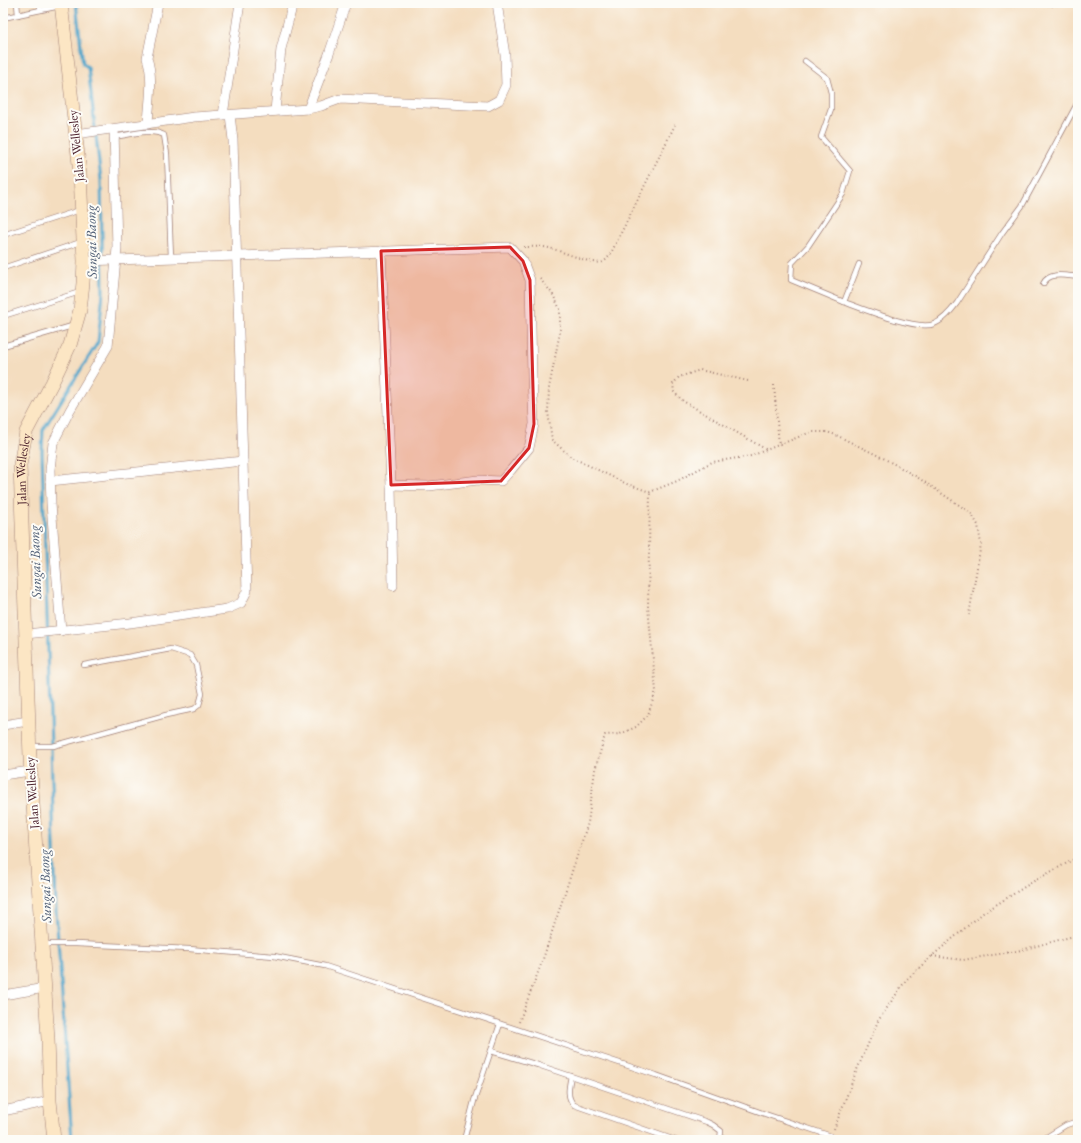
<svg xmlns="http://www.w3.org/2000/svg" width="1081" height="1143" viewBox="0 0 1081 1143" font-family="'EB Garamond',serif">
	<rect width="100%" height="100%" fill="#fdfcf7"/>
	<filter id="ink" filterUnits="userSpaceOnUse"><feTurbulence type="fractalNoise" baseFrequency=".025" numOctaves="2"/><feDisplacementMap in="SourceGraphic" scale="8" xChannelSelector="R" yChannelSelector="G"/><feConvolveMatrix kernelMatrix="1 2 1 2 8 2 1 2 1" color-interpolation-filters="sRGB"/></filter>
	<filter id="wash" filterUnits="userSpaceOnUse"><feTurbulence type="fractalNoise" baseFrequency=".012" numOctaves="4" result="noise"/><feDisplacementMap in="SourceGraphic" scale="16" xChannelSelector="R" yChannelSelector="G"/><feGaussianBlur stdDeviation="0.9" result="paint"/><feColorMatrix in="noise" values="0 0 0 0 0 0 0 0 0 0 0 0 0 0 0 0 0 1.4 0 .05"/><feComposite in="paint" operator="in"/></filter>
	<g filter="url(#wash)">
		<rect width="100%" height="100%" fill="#f4ddbf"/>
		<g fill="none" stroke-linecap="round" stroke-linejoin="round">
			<polyline stroke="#4ea5cb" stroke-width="3" points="72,1140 56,911 42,452 43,430 98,342 103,292 101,180 88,67 83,64 76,3"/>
		</g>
	</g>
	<g filter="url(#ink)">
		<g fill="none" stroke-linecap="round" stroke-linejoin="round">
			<g stroke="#9f7e75" stroke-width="6">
				<g id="service">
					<polyline points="17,3 18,15"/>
					<polyline points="40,3 40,10"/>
					<polyline points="3,18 60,6"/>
					<polyline points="805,61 827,78 831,93 831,109 821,137 850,171 843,194 808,246 792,263 791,280 844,302"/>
					<path d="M114 137C128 135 152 128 164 135L167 154 171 258"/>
					<polyline points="3,235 80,210"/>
					<path d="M859 264 844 302C863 309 917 331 934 324 944 320 951 311 957 303L1002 233 1022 206 1078 102"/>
					<polyline points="3,268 81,242"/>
					<path d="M1043 284C1049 271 1067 276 1078 277"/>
					<polyline points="3,316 80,292"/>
					<polyline points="3,346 72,326"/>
					<polyline points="30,746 53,746 166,715 194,709 199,705 202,694 196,665 190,655 171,649 84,665"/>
					<polyline points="43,944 76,944 189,949 274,956 325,966 656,1075 768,1115 831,1136 831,1140"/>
					<polyline points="491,1051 538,1065 707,1122 713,1125 721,1131 720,1140"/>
					<path d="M571 1076C569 1086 566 1097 574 1105L675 1140"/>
					<polyline points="464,1140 474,1101 500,1024"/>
					<polyline points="1042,1140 1066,1125 1078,1121"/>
				</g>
			</g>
			<g stroke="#9f7e75" stroke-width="10">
				<g id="minor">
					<polyline points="308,109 329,54 346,3"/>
					<polyline points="275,111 281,49 293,3"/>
					<polyline points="223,115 240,3"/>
					<path d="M148 124C149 102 154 79 147 58L158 3"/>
					<polyline points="76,134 194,117 308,109 321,106 340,99 488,106 499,100 506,85 505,55 497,3"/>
					<polyline points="381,251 391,485 393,586"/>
					<polyline points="84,261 510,247 523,261 530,280 532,377 534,424 529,448 511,470 501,481 478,480 429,486 391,485"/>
					<polyline points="50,481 243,461"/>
					<polyline points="61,631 51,504 50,470 53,443 70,410 108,346 117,248 114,129"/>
					<polyline points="26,634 130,623 227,609 241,603 247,591 233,140 230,115"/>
					<polyline points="3,725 28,721"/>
					<polyline points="3,775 30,771"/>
					<polyline points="3,995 45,988"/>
					<polyline points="3,1111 50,1101"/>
				</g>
			</g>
			<g stroke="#9f7e75" stroke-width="14">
				<g id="secondary">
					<path id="s1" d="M54 1140 50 1101 48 1039 30 757 20 465 26 432 52 383 70 345 80 310 83 283 84 261 80 173 61 3"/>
				</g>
			</g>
			<g stroke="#9f7e75" stroke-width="2" stroke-dasharray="1 3" stroke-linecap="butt">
				<polyline points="1032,3 1055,6 1058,3"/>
				<path d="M524 247C532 247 541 246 549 248 560 250 594 266 603 262 607 260 609 256 611 253L675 125"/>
				<polyline points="540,279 552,293 560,309 560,332 549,388 548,412 552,440 571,457 627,484 650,492 677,481 712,462 751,456 811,432 827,432 836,435 885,459 917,477 971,513 978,525 981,544 969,615"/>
				<polyline points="748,381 700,370 679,377 673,384 674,392 683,401 767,450"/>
				<polyline points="774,385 779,445"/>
				<polyline points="1078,646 1076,658 1078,668"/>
				<polyline points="932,956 963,960 1017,951 1078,935"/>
				<polyline points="519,1022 542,962 588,823 595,770 605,735 620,734 636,727 648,715 656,691 648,607 650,492"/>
				<polyline points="834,1129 856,1072 878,1021 906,980 932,956 983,913 1034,881 1078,857"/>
			</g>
			<use href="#service" stroke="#fff" stroke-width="4.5"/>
			<use href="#minor" stroke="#fff" stroke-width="9"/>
			<use href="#secondary" stroke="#fce6c4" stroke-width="13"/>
		</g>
	</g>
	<path fill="#d62828" fill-opacity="0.2" stroke="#d62828" stroke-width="3" stroke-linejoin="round" d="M510 247 523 261 530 280 534 424 529 448 501 481 391 485 381 251Z"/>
	<g text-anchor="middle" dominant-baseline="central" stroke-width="4" stroke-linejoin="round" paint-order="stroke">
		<g font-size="13" fill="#4a1f2b" stroke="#fdfcf7">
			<text transform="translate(76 146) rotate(-96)">Jalan Wellesley</text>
			<text stroke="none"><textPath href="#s1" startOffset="672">Jalan Wellesley</textPath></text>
			<text transform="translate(32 793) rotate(-94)">Jalan Wellesley</text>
		</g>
		<g font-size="14" font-style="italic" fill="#4c5b73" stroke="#fdfcf7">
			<text transform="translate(91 242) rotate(-91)">Sungai Baong</text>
			<text transform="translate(35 562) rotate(-92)">Sungai Baong</text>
			<text transform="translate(45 886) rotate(-92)">Sungai Baong</text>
		</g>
	</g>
	<rect width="1081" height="1143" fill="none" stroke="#fdfcf7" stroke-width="16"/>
</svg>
